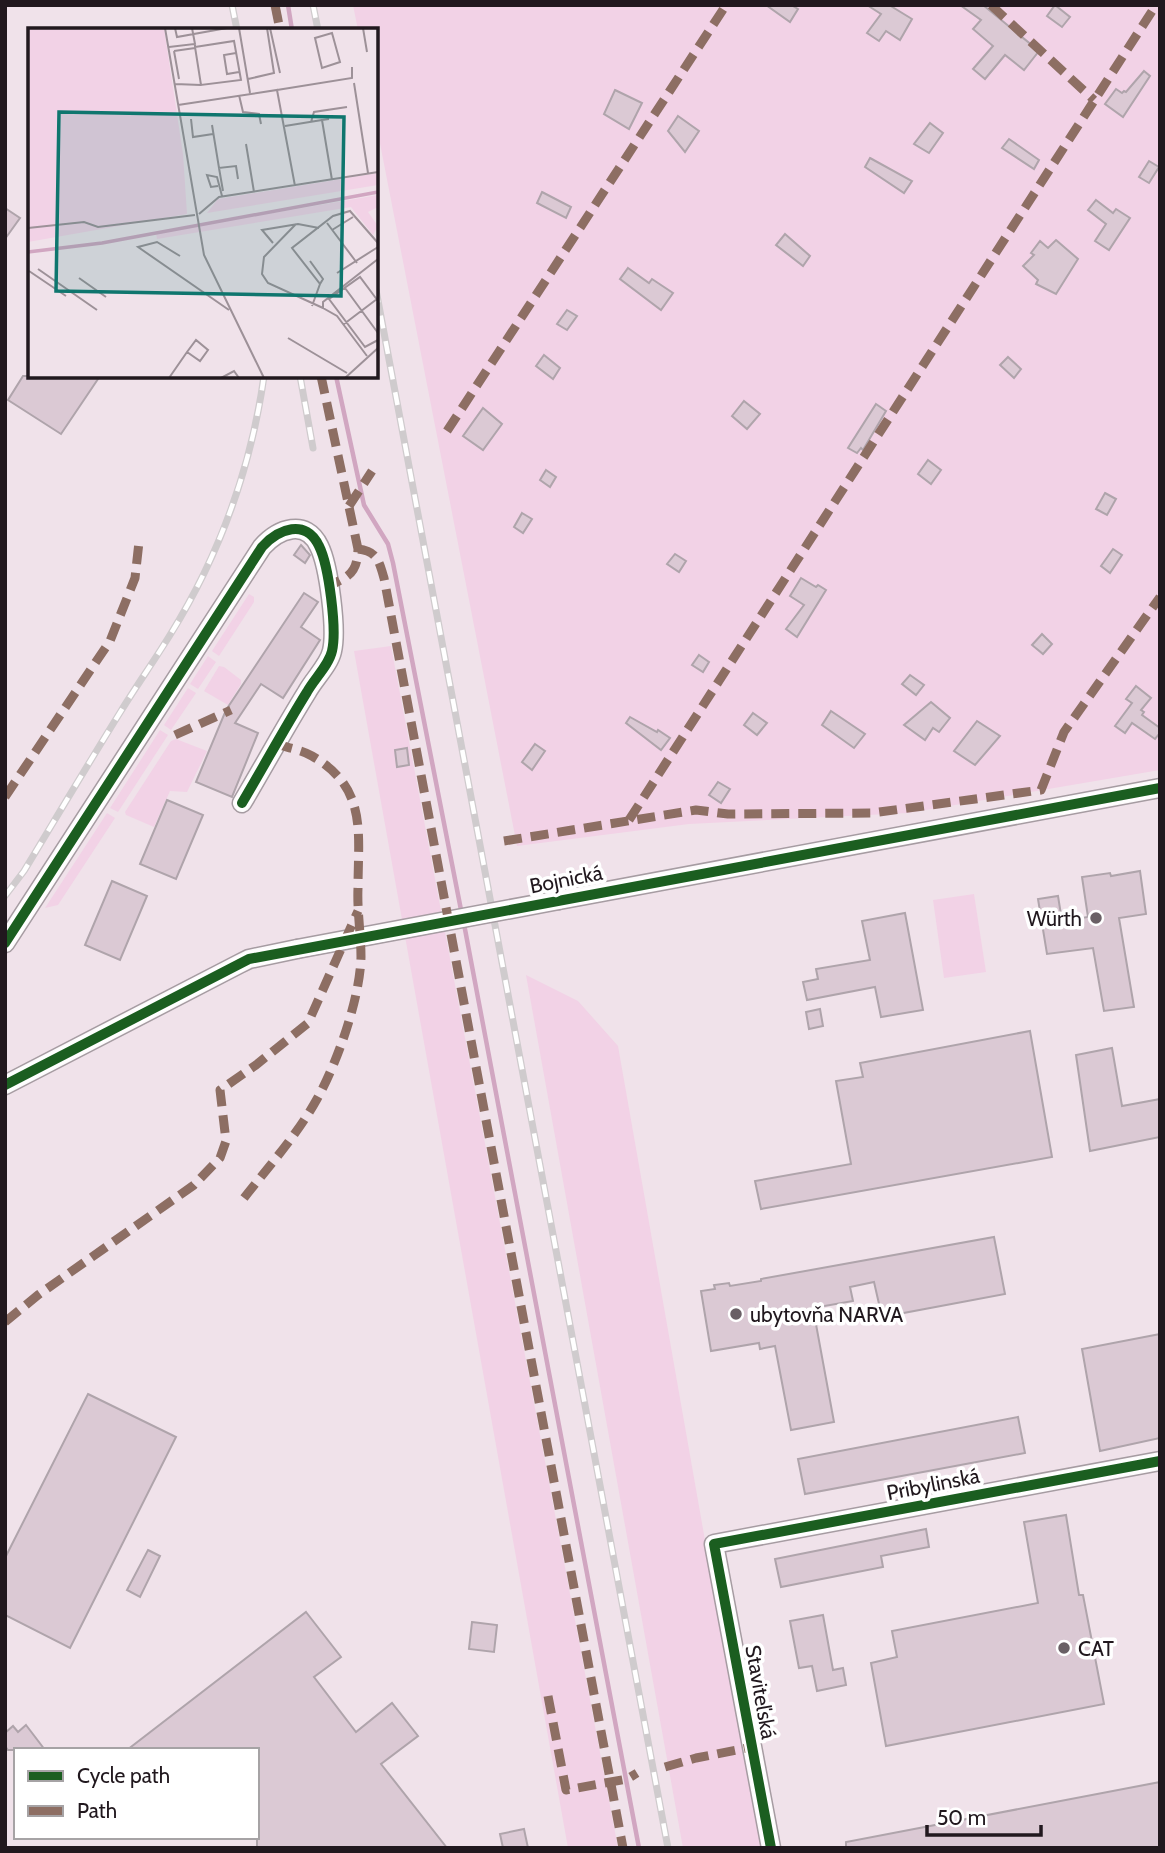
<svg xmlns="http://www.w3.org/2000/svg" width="1165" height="1853" viewBox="0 0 1165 1853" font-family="Cabin,sans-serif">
	<rect width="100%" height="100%" fill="#f0e2ea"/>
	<g fill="#f2d2e6">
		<polygon points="353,5 1160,5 1160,770 908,813 689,824 517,846 376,123 376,30 358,30"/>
		<polygon points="249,594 254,597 254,602 219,656 212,651"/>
		<polygon points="391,646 618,1848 568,1848 354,651"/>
		<polygon points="208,656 216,662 198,689 190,684"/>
		<polygon points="219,666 224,667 241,680 241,684 228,705 204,691"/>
		<polygon points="188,688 196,693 171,730 164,725"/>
		<polygon points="160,730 168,735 118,812 110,808"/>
		<polygon points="176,739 207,751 187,792 170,791 154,827 126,815 125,812 171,741"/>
		<polygon points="107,813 115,818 58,905 45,908"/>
		<polygon points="974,894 986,972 944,978 933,900"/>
		<polygon points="526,975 578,1001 618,1046 706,1546 762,1848 683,1848"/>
	</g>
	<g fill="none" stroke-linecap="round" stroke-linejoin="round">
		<g stroke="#d1a6c1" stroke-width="4.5">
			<polyline points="288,5 292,30"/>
			<polyline points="336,376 364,505 388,544 393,563 462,915"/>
			<polyline points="464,924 639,1848"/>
		</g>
	</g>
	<g fill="#dbc9d4" stroke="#afa4ab" stroke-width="2">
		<polygon points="766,5 791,5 798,9 790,22"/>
		<polygon points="867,5 889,5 912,19 900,40 886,31 879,41 867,33 881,14"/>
		<polygon points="960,5 983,5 1039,51 1024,70 1005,55 985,79 973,69 993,46 973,29 981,20"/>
		<polygon points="1055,5 1070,17 1062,27 1047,16"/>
		<polygon points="1144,71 1150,76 1123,117 1105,104 1116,89 1122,93 1124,91 1126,92"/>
		<polygon points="615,90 642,103 629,129 604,114"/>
		<polygon points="678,116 699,131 685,152 668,131"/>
		<polygon points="930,123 943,133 929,153 914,144"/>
		<polygon points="1009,139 1039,160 1034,169 1002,148"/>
		<polygon points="870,158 912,181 904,193 865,167"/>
		<polygon points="1149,161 1159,167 1149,183 1139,177"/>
		<polygon points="542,192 571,207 566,218 537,203"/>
		<polygon points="1096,200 1113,213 1116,209 1130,218 1109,250 1095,241 1106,224 1088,210"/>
		<polygon points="5,208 20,218 5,239"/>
		<polygon points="785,234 810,256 803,266 776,245"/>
		<polygon points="1056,240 1078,259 1056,294 1036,284 1038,280 1023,266 1034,255 1031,253 1040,241 1048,248"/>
		<polygon points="628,268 649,283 652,279 673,293 661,310 620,279"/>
		<polygon points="567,310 577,316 567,330 557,324"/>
		<polygon points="544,355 560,368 553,379 536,366"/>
		<polygon points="1008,357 1021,369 1014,378 1000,365"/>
		<polygon points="23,376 100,376 61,434 8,400"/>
		<polygon points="744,401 760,414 747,429 732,416"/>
		<polygon points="876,404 886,411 863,450 861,448 857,453 848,448"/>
		<polygon points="483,408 502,424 483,450 463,436"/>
		<polygon points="928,460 941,470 931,484 918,474"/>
		<polygon points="546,470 556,477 550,487 540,480"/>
		<polygon points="1105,493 1116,499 1107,515 1096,509"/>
		<polygon points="522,513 532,519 523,533 514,527"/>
		<polygon points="301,545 310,555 305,563 294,555"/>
		<polygon points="1113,549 1122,555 1110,573 1101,566"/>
		<polygon points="675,554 686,561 679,572 667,564"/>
		<polygon points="801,578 816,587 818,585 826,590 797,637 786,629 804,605 790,596"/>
		<polygon points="304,593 318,602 301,627 320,640 283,698 261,684 235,723 258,733 232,797 196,782 226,710"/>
		<polygon points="1042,634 1052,644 1043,654 1032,645"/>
		<polygon points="699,655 709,662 703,672 692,665"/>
		<polygon points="910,675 924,685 916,695 902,684"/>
		<polygon points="1136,686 1151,698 1141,710 1144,712 1142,715 1160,728 1160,733 1155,739 1132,723 1125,733 1115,726 1132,703 1126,699"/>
		<polygon points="931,702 950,718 939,732 933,728 925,740 904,725"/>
		<polygon points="831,711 865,734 854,748 822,725"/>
		<polygon points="753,713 767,723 757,735 744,725"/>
		<polygon points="630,717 657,732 658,730 670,738 661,750 626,723"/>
		<polygon points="977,721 1000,736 975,765 954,751"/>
		<polygon points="535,744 545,751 532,770 522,762"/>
		<polygon points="407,748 409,765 397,767 395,750"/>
		<polygon points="718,782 730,789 721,803 709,795"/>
		<polygon points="167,800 203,815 176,879 140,864"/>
		<polygon points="1140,871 1146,914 1119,918 1134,1007 1104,1011 1093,948 1047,954 1038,899 1058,896 1062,921 1088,917 1082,877 1110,873 1111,876"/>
		<polygon points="112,881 147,896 120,960 85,945"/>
		<polygon points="905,913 923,1010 881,1017 875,987 807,1000 803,982 818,979 816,969 870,960 862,921"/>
		<polygon points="820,1009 823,1026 809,1029 806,1012"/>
		<polygon points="1030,1031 1052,1157 761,1209 755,1181 851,1164 836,1081 863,1077 860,1063"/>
		<polygon points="1112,1048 1122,1106 1160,1099 1160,1137 1090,1151 1076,1055"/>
		<polygon points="994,1237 1005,1294 882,1317 874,1282 850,1287 853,1301 813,1308 834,1422 791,1430 775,1346 760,1349 759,1343 711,1351 701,1291 715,1289 714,1285 729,1283 730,1286 761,1281 761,1279"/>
		<polygon points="1160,1334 1160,1438 1100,1451 1082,1349"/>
		<polygon points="88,1394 176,1437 70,1648 5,1615 5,1558"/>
		<polygon points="1018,1417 1025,1453 805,1494 798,1459"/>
		<polygon points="1066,1515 1079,1595 1083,1595 1104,1704 886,1746 871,1663 897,1657 892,1631 1038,1603 1024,1522"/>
		<polygon points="926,1529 929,1547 881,1556 883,1567 781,1587 775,1559"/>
		<polygon points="148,1550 160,1556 140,1597 127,1590"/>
		<polygon points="306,1612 341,1657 314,1677 356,1732 392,1703 418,1736 381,1764 447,1848 257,1848 257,1750 127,1750"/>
		<polygon points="823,1615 833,1670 843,1668 846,1685 817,1691 812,1666 799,1668 790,1621"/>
		<polygon points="472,1622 497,1625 494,1652 469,1649"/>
		<polygon points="26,1725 45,1750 8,1750 5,1746 5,1733 13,1726 18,1732"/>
		<polygon points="1160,1782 1160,1848 846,1848 846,1842"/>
		<polygon points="524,1829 528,1848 503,1848 500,1834"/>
	</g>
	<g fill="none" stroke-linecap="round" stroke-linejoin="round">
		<g stroke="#a69ca2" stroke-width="21">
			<g id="minor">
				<polyline points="559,900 1160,788"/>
				<path d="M5 943 262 547C278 529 306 518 319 546 329 566 337 630 332 651 329 665 314 679 307 692 284 729 264 766 242 803"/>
				<polyline points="5,1085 239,964 249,959 297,949"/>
				<polyline points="771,1848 714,1544 1160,1461"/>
			</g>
		</g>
		<use href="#minor" stroke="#fdfbfc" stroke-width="18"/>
		<g stroke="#cfcbcd" stroke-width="7">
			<g id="rail">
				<polyline points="232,5 237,30"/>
				<polyline points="313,5 318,30"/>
				<polyline points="376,290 668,1848"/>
				<polyline points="300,376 313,448"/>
				<path d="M5 896 24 871C56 818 88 764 121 711 137 685 154 661 170 635 219 556 251 468 264 376"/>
			</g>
		</g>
		<use href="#rail" stroke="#fff" stroke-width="4.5" stroke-dasharray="13" stroke-linecap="butt"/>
		<g stroke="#a69ca2" stroke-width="21" stroke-linecap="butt">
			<polyline id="minor-bridge" points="297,949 559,900"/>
		</g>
		<use href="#minor-bridge" stroke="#fdfbfc" stroke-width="18"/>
		<g stroke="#8d6e63" stroke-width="9" stroke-dasharray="18 9" stroke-linecap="butt">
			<polyline points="275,5 280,30"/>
			<polyline points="991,5 1094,100"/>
			<path d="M321 376 358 549C357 574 349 576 329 586"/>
			<polyline points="447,431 726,5"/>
			<polyline points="349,506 372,471"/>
			<path d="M358 549C377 551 379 561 384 578L623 1848"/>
			<polyline points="175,735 231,710"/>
			<polyline points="5,797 110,641 135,578 139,542"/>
			<polyline points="629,820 1156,5"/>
			<polyline points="504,841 696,810 728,814 872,813 1041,790 1064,732 1160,597"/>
			<path d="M244 1198C269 1166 297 1135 317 1099 337 1063 360 999 361 957 361 934 357 911 358 888 358 833 368 788 312 756 302 750 288 748 277 744"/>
			<polyline points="5,1322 38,1295 194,1185 220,1158 226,1141 220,1090 256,1065 308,1023 358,911"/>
			<polyline points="548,1696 566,1790 627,1779 637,1773"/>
			<polyline points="665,1767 696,1758 752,1747"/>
		</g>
		<g stroke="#fff" stroke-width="15">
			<g id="cycleway">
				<path d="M5 943 262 547C278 529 306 518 319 546 329 566 337 630 332 651 329 665 314 679 307 692 284 729 264 766 242 803"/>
				<polyline points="5,1085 249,959 1160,788"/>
				<polyline points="771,1848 714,1544 1160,1461"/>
			</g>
		</g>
		<use href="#cycleway" stroke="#1b5e20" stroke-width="10"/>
	</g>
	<g fill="#695f65" stroke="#fff" stroke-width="2.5">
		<circle cx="1096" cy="918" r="7"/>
		<circle cx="736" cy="1314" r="7"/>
		<circle cx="1064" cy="1648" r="7"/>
	</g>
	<g text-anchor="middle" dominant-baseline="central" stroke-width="7" stroke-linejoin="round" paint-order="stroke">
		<g font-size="21" fill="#21181e" stroke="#fff">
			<text transform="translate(566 879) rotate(-11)">Bojnická</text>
			<text transform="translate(933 1484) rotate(-11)">Pribylinská</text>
			<text transform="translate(761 1692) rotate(80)">Staviteľská</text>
		</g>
		<g font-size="21" fill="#21181e" stroke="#fff" text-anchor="start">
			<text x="1082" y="918" text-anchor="end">Würth</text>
			<text x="750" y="1314">ubytovňa NARVA</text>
			<text x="1078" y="1648">CAT</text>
		</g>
	</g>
	<g transform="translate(28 28)">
		<rect width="350" height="350" fill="#f0e2ea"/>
		<path d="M0 0H136L155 126 159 186 0 214ZM350 145V157L179 185 190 171ZM350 167V179L340 184 350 198 345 207 323 179 129 211 128 205Z" fill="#f2d2e6"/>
		<path fill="none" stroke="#d1a6c1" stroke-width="3.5" d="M0 224 74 215 350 164"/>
		<path fill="none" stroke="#9d9198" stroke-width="2" d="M137 0 176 227 236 350M147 0 149 9 199 0M211 0 222 65M242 0 252 45M335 0 339 24M304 5 312 34 294 40 287 10ZM167 16V19L173 57 213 52 206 13 167 19M141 19 167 16 164 0M146 23 151 51M146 23 167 20M208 25 196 27 199 46 211 44M220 51 246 45 239 0M326 55 340 145M147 56 173 57M249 62 324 50V39M211 67 215 84 231 86 233 96M150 77 249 62 267 158M163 91 165 109 185 106M301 91 294 92 304 152M283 94 286 84 319 79M184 97 191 140 208 138 210 151M257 98 294 92M218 116 226 164M191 140 195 163M190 158 183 159 179 147 189 149 194 168M171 186 191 169 350 144M299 195 329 235M268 196 236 229 234 246 240 255 295 280M0 200 56 194 70 199 167 187M304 202 325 189M245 215 234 202 270 196 291 200M152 228 129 214 110 219 201 282M282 233 295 251 292 256M10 241 69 282M1 243 38 268M309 245 350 219M51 250 78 269M317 260 350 305M350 273 332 249 301 271 337 319 350 312M284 278 292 256 264 220 305 188 322 183 350 215M316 296 349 271M260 310 319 345M339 328 309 288 295 280V274L350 231M141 350 159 324 168 312 180 322 172 333 159 324M193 350 206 343 211 350M317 350 350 320"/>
		<path fill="#0f766e" fill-opacity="0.15" stroke="#0f766e" stroke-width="3.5" d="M31 84 316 89 313 268 28 263Z"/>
		<rect width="350" height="350" fill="none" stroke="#21181e" stroke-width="3.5"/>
	</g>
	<rect width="1165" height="1853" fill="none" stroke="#21181e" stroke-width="14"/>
	<rect x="14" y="1748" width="245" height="91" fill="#ffffff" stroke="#a6a3a5" stroke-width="2"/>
	<rect x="28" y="1771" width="35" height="10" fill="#1b5e20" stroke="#a6a3a5" stroke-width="2"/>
	<text x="77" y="1783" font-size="21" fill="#21181e">Cycle path</text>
	<rect x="28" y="1806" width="35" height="10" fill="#8d6e63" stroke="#a6a3a5" stroke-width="2"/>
	<text x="77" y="1818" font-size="21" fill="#21181e">Path</text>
	<path d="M927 1825v10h114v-10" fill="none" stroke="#21181e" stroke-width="3.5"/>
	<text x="937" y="1825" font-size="21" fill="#21181e" stroke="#ffffff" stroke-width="5" paint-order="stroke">50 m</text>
</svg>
